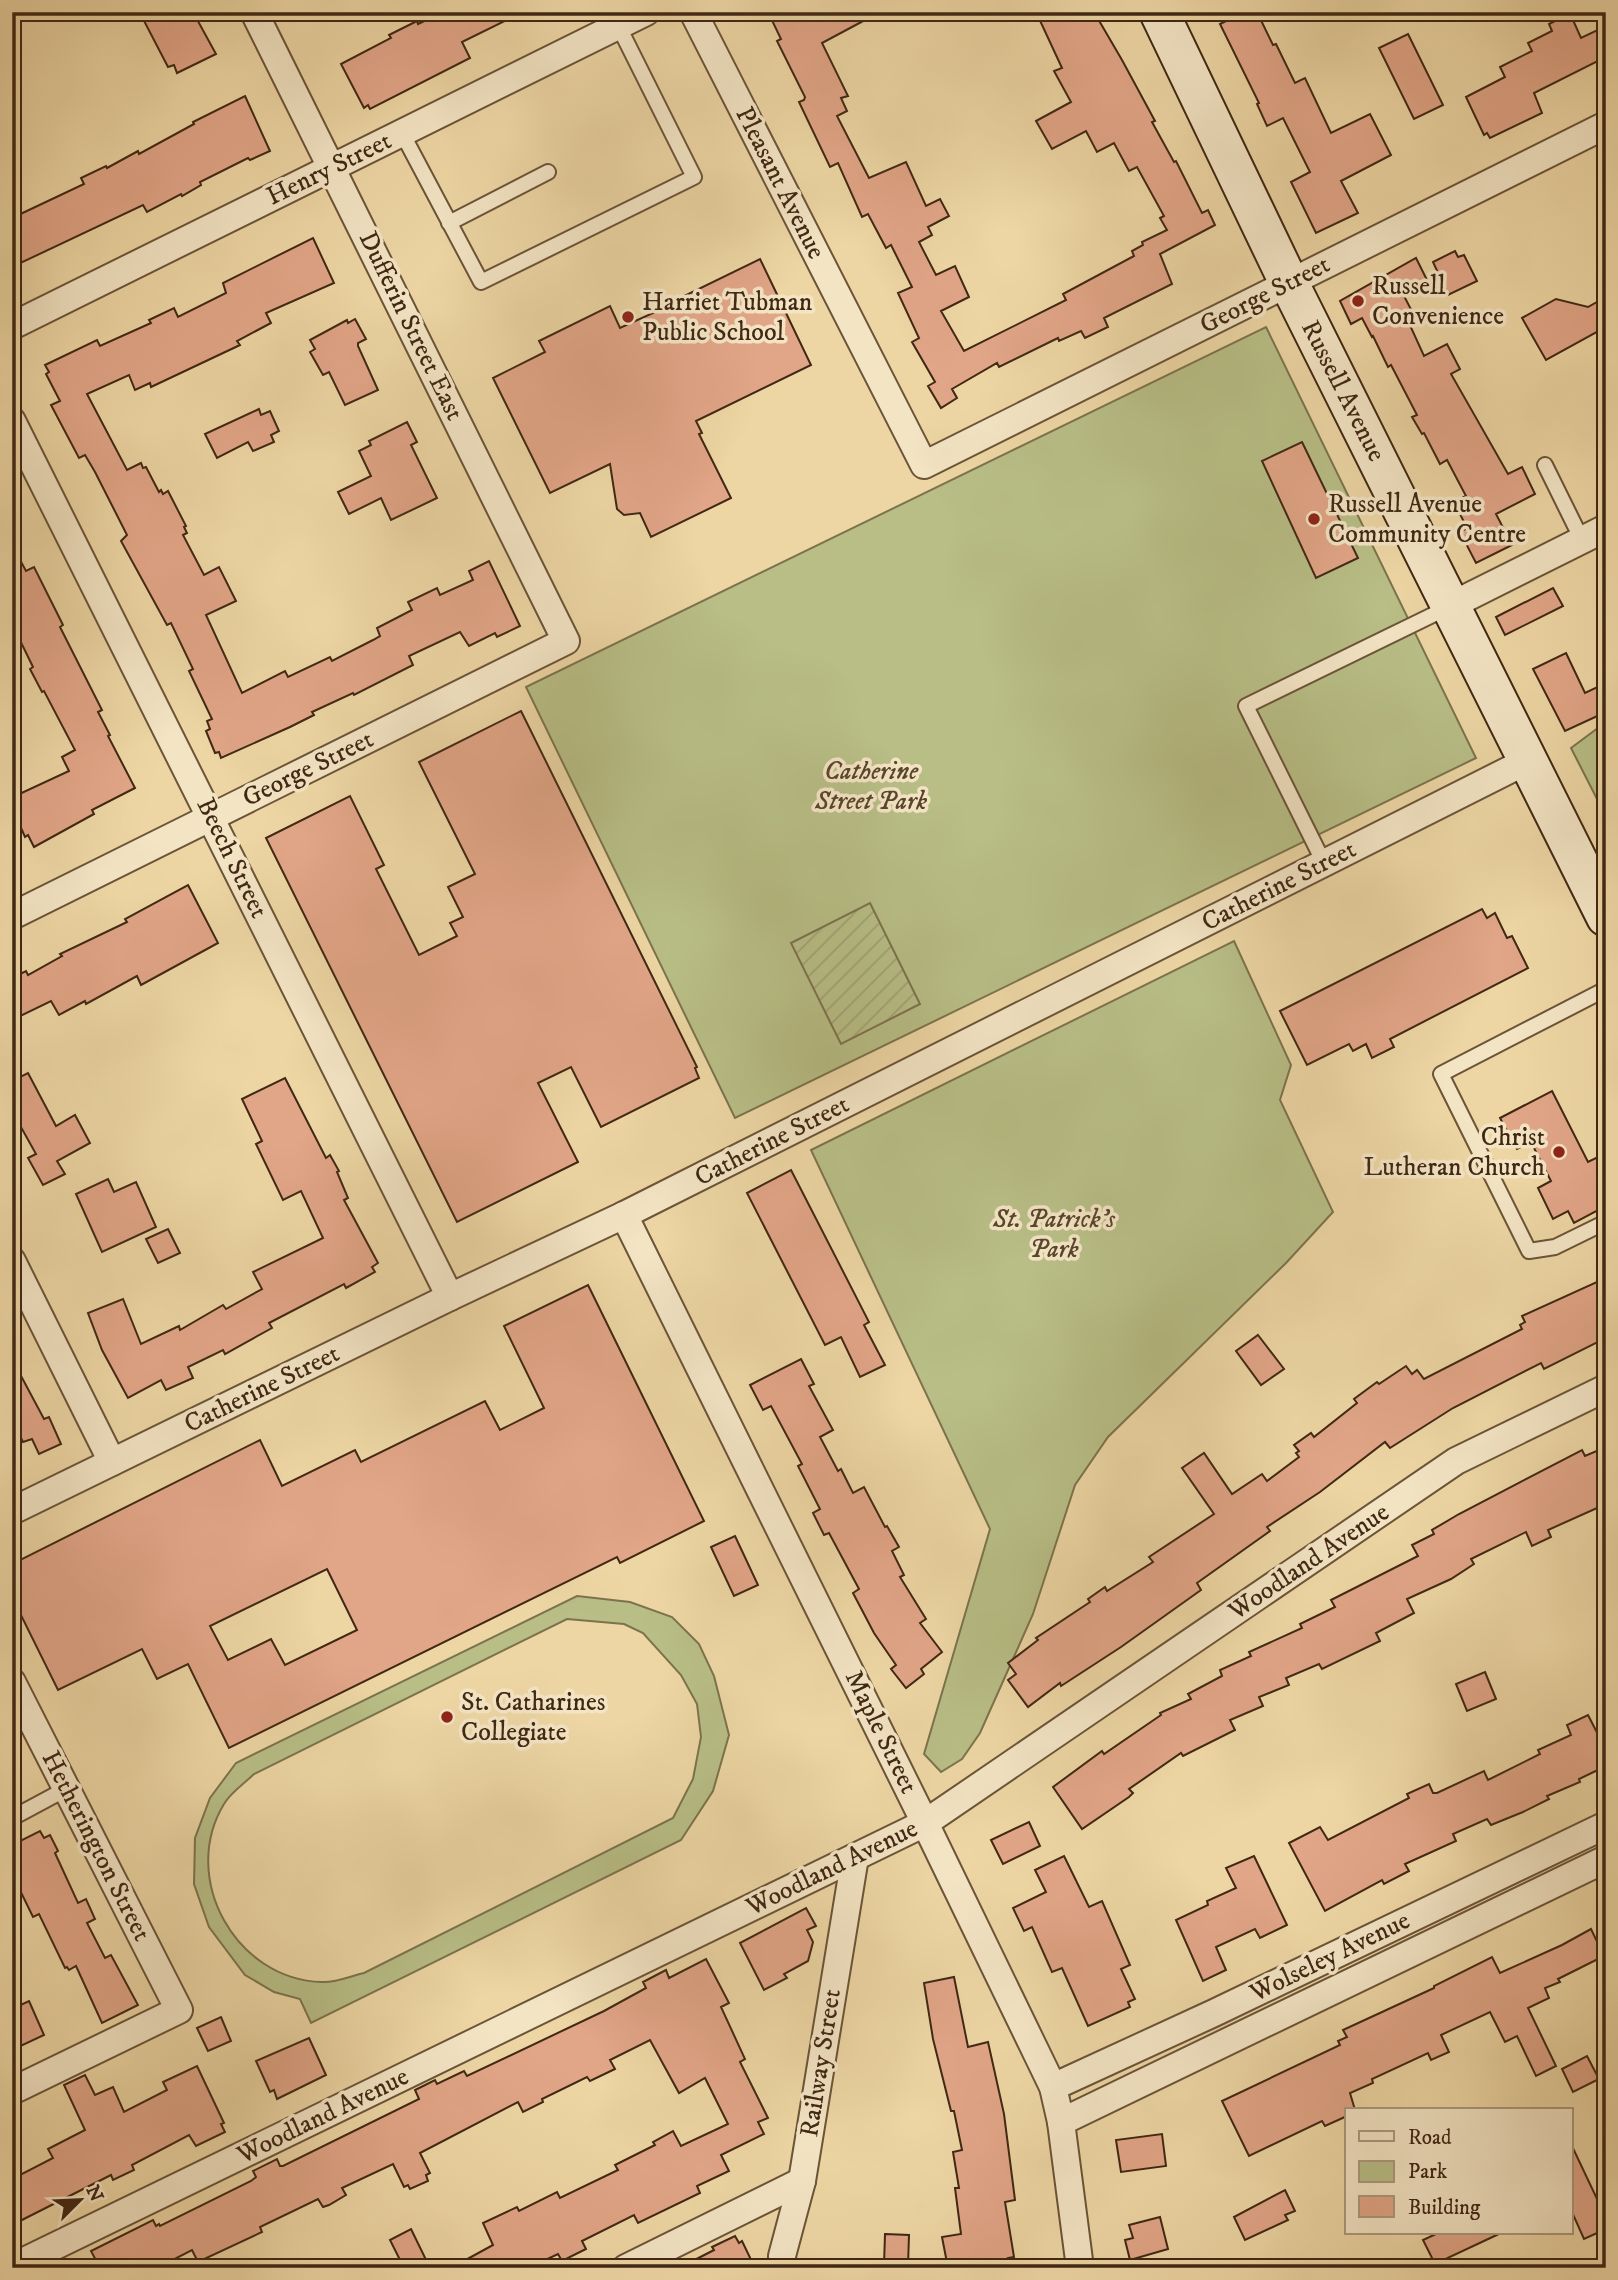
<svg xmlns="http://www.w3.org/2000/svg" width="1618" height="2280" viewBox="0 0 1618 2280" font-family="'IM FELL DW Pica',serif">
	<defs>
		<pattern id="garden-furrows" width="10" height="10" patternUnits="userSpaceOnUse" patternTransform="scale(1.75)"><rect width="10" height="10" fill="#b8be86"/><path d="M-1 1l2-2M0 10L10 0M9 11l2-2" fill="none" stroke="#9fa373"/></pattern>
	</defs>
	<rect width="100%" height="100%" fill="#edd6a4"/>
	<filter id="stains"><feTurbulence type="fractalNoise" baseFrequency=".00286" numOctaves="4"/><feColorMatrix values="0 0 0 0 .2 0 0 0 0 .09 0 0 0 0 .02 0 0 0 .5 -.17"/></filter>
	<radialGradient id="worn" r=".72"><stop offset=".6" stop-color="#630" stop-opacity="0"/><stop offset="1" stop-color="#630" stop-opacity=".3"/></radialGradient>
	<g fill="#b8be86" stroke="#7c734d" stroke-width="2" fill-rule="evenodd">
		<polygon points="1266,327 1476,758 735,1118 526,687"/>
		<polygon points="1606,722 1606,793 1597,799 1571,748"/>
		<polygon points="1234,941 1291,1065 1280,1100 1333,1212 1286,1263 1108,1437 1075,1485 1033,1614 980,1733 962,1759 941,1772 924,1754 990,1529 811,1150"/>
		<path d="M577 1596 630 1602 672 1617 699 1644 714 1676 729 1735 713 1791 681 1840 311 2023 300 1999 274 1992 245 1975 209 1927 194 1884 195 1838 210 1798 236 1763ZM567 1619 624 1624 643 1633 681 1675 697 1704 701 1737 693 1779 673 1818 364 1973C351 1976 335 1983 322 1982 236 1980 179 1878 224 1804 230 1793 245 1783 254 1774Z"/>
	</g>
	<polygon fill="url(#garden-furrows)" stroke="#7c734d" stroke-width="2" points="870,903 920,1004 841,1044 791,943"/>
	<g fill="#e1a587" stroke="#402814" stroke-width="2" fill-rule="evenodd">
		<polygon points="152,12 193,12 216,54 177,73 174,65 168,67 142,17"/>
		<polygon points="443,12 523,12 462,42 470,58 370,109 368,105 364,108 341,64 391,38 389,35 417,21 418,24"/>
		<polygon points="768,12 880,12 822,43 848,96 841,98 847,111 837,116 869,178 906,162 926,206 940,199 949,216 928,227 932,235 919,242 936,275 955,266 969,297 941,311 964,351 1066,300 1063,294 1134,256 1132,251 1143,245 1142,242 1167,230 1160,218 1164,216 1137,167 1129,171 1114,143 1097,152 1086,131 1052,149 1036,121 1071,102 1054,71 1062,68 1036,12 1094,12 1122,60 1155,121 1152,122 1174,162 1176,161 1202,213 1208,210 1215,225 1160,254 1172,284 1104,318 1108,327 1085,338 1081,331 1059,341 1058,338 999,367 997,363 952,389 957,398 941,408 928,386 935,382 912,342 919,338 898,293 912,287 891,245 886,248 868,214 862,217 838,163 830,167 799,102 804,100 805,97 777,41 781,39"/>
		<polygon points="1244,12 1257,12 1273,45 1276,44 1295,83 1305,78 1331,133 1370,114 1391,155 1341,181 1358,213 1316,233 1291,182 1310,172 1283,118 1267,126 1257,104 1259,103 1220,24"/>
		<polygon points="1567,15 1570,21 1573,20 1581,38 1606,26 1606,57 1534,93 1542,113 1490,138 1487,133 1484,135 1466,97 1505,77 1500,67 1532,51 1528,43 1552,31 1549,24"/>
		<polygon points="1408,34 1443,105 1414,119 1379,48"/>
		<polygon points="245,96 270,151 250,160 248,158 200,182 201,185 182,196 181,194 147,212 143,205 12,267 12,218 84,184 81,178 106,166 107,168 138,151 139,154 194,124 193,122"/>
		<polygon points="313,238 334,283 266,313 271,323 237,341 240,345 151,387 150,383 135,390 129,375 87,394 127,470 141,463 143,468 146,467 159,492 161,490 163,494 168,491 186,526 184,527 187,533 183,535 204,575 219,567 236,601 206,615 242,693 285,671 288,677 330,657 332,661 373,640 380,636 377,628 412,610 408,602 437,588 440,595 473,580 469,571 489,561 520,626 497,637 495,633 469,646 460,632 409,656 413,665 354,695 353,693 312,712 314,715 290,727 221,758 219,752 215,753 206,731 210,729 207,721 212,719 189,671 193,669 171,623 167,625 121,541 127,535 95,472 85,455 79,458 51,405 60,401 46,374 49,372 45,365 97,340 100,346 151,323 149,320 174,308 178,317 226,293 223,283"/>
		<polygon points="1455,251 1458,257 1464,255 1477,281 1448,295 1433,262"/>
		<polygon points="1416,258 1429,284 1404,296 1415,317 1408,321 1424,356 1447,344 1460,369 1451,374 1508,474 1522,467 1535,494 1496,514 1512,545 1476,563 1460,532 1467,528 1454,502 1466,496 1447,460 1440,464 1424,433 1422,434 1412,417 1417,415 1391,365 1388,367 1373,336 1372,337 1362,318 1351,324 1340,301"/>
		<polygon points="760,259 811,365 696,421 702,433 699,434 731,498 651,537 640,513 624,515 617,509 610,464 550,493 493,378 545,352 539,341 610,306 620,328 675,303 674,301"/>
		<polygon points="1606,297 1606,327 1546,360 1522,318 1556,299 1588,307"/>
		<polygon points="355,319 366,339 358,343 358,346 378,390 345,405 329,372 323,375 310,352 315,349 310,340 347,320 348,323"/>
		<polygon points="259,409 261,415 270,411 279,431 271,435 274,442 253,451 248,442 217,458 205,434"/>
		<polygon points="407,422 417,442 411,445 437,498 391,520 381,498 349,514 338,492 371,476 359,451 371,445 369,441"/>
		<polygon points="1302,442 1358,558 1316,578 1262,461"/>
		<polygon points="12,545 26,571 34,567 63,625 60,627 102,710 98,712 110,735 108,736 135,788 92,810 94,814 34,847 28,835 25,837 14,812 21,809 15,796 69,771 62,757 75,750 44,691 42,692 30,669 33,667 12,624"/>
		<polygon points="1553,588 1563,606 1505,635 1496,617"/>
		<polygon points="1566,653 1585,693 1606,683 1606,712 1565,731 1533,669"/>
		<polygon points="521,711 697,1067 695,1068 699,1078 601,1127 571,1067 538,1083 578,1162 457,1222 266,838 350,796 384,865 376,869 419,955 457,936 450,923 463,917 448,887 475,874 419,762"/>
		<polygon points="188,885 218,943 141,985 137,976 86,1004 85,1001 59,1015 51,1001 12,1020 12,978 26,971 28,975 62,956 60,954 127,922 125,919"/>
		<polygon points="1482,909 1487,918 1495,913 1507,938 1512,936 1528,968 1390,1039 1394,1047 1372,1058 1366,1044 1353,1051 1349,1044 1307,1065 1280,1011"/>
		<polygon points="28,1073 56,1126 75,1115 90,1143 57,1161 65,1174 43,1185 28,1158 36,1154 12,1111 12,1081"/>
		<polygon points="285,1078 326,1158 330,1155 339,1171 337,1172 348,1198 344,1200 378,1263 372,1267 375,1272 346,1288 344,1284 269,1323 272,1328 225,1354 223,1350 188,1367 193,1378 166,1390 161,1380 128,1398 102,1350 88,1313 123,1299 141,1344 179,1326 180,1330 223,1305 226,1309 262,1289 253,1272 323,1238 301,1191 283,1200 256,1144 262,1141 242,1099"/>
		<polygon points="1552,1091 1588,1162 1600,1156 1606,1167 1606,1206 1574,1223 1568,1211 1553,1219 1538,1188 1551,1181 1531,1142 1517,1149 1500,1118"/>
		<polygon points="791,1170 869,1322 864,1325 885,1365 860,1377 841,1337 825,1345 747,1193"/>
		<polygon points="108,1179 114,1192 136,1182 156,1227 102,1252 76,1194"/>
		<polygon points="168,1229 180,1253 158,1263 146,1239"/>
		<polygon points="1599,1281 1601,1286 1606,1284 1606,1338 1544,1369 1541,1363 1453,1408 1390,1448 1385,1442 1320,1492 1267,1527 1270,1531 1197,1583 1201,1590 1121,1647 1061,1686 1060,1683 1028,1707 1008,1680 1016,1674 1008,1663 1038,1640 1036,1638 1090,1602 1088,1599 1105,1587 1107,1591 1153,1562 1149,1557 1214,1514 1182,1468 1204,1453 1232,1494 1262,1474 1267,1481 1299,1457 1296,1453 1299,1451 1294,1445 1311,1433 1314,1437 1357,1403 1354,1399 1377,1382 1379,1384 1406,1366 1412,1374 1417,1370 1424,1379 1522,1329 1520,1325 1525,1322 1522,1316"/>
		<path d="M588 1285 704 1521 620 1563 617 1557 229 1748 188 1664 157 1679 142 1649 58 1690 12 1597V1564L260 1440 282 1486 355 1450 361 1462 485 1401 500 1430 544 1408 504 1326ZM327 1569 357 1630 285 1665 271 1639 228 1660 210 1626Z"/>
		<polygon points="1258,1335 1284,1369 1261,1385 1236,1351"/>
		<polygon points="12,1359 44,1419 49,1417 61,1444 39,1454 32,1439 23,1442 12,1420"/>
		<polygon points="801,1359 814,1384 809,1386 833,1430 820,1437 838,1471 841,1469 853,1493 864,1487 885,1527 887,1526 899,1547 892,1551 904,1575 900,1577 926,1619 920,1623 942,1652 921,1669 924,1674 906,1688 891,1669 896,1665 874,1633 853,1593 859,1589 829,1533 824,1535 813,1513 820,1509 798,1466 802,1464 771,1406 763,1410 750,1385"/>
		<polygon points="1606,1447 1606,1504 1548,1530 1551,1537 1532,1546 1526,1532 1471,1559 1474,1564 1451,1579 1407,1599 1414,1613 1376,1633 1380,1641 1322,1669 1319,1664 1286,1678 1289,1685 1259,1697 1263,1706 1230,1720 1235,1730 1183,1756 1181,1753 1129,1789 1133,1793 1129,1797 1082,1829 1053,1787 1102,1751 1104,1754 1161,1715 1160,1713 1191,1699 1188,1694 1222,1676 1220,1670 1251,1656 1249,1652 1302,1628 1300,1624 1335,1607 1331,1600 1418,1556 1412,1545 1434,1534 1432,1530 1459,1514 1582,1450 1585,1456"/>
		<polygon points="735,1536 758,1585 734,1596 711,1547"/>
		<polygon points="1485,1672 1496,1699 1467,1711 1456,1684"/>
		<polygon points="1588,1715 1606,1750 1606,1766 1579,1779 1580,1782 1547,1796 1549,1799 1523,1812 1491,1825 1487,1819 1453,1834 1456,1841 1405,1864 1409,1871 1384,1884 1382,1880 1325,1911 1289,1843 1320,1827 1328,1840 1409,1798 1407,1794 1429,1784 1433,1793 1437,1793 1484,1771 1488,1780 1540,1754 1538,1750 1571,1735 1567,1725"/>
		<polygon points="1029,1822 1040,1846 1003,1864 991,1840"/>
		<polygon points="40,1831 44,1838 50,1835 58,1851 55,1853 78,1903 86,1899 95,1919 87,1923 105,1958 111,1955 138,2005 102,2023 76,1966 69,1970 67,1967 65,1968 39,1914 33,1917 12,1874 12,1845"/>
		<polygon points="1064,1856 1089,1907 1102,1901 1130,1965 1121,1969 1135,1999 1128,2002 1130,2007 1088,2026 1062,1968 1052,1972 1032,1927 1024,1931 1013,1908 1046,1892 1035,1870"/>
		<polygon points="1254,1856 1287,1925 1260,1938 1255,1929 1216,1947 1226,1970 1203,1981 1176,1920 1208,1905 1207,1901 1236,1888 1226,1868"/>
		<polygon points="806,1908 816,1926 807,1930 813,1942 808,1961 784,1974 787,1978 764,1990 740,1943"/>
		<polygon points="1591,1929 1604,1956 1558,1979 1560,1982 1545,1988 1549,1998 1528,2008 1556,2066 1536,2076 1517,2036 1505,2042 1490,2012 1441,2035 1449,2052 1431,2060 1428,2053 1372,2079 1373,2083 1350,2093 1355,2110 1347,2110 1347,2116 1325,2126 1322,2121 1249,2156 1222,2101 1340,2045 1338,2041 1347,2037 1343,2030 1434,1988 1434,1986 1492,1957 1500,1973 1562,1945"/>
		<polygon points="706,1959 729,2003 721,2007 745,2059 740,2062 768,2118 758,2122 764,2134 721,2155 729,2171 697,2186 700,2193 638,2223 634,2215 582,2241 586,2249 562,2261 558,2254 528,2268 451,2268 493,2245 483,2223 517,2207 519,2211 557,2192 560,2198 618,2170 615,2165 655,2145 653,2142 673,2131 681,2146 728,2124 705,2078 679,2093 650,2040 610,2060 615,2069 590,2081 587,2077 542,2099 543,2102 523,2112 518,2102 420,2153 430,2173 426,2175 428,2181 410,2189 408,2185 404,2187 393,2164 342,2188 346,2195 329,2205 323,2207 318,2199 260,2227 262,2232 198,2262 192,2250 157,2268 100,2268 91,2251 153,2220 156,2226 159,2224 160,2226 251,2181 256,2177 253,2171 277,2159 280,2166 283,2166 419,2099 415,2090 435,2080 437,2084 464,2071 467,2076 604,2011 646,1988 643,1982 666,1970 669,1978"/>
		<polygon points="954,1977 968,2047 988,2042 1004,2114 1015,2200 1005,2202 1014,2257 1008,2258 1009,2261 966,2268 948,2268 942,2237 961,2234 955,2188 959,2188 953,2152 962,2150 954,2111 951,2111 933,2039 924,1983"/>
		<polygon points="29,2001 44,2035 12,2050 12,2009"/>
		<polygon points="221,2017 231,2041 208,2051 197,2028"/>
		<polygon points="309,2038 326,2075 277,2099 274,2090 270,2092 256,2061"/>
		<polygon points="1587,2056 1599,2079 1573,2092 1562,2069"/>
		<polygon points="197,2066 224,2123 221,2124 225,2132 196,2146 189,2135 132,2165 134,2170 113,2180 111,2175 12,2225 12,2179 53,2158 48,2149 85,2130 64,2085 85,2075 95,2095 113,2087 124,2112 167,2090 163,2082"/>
		<polygon points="1162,2134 1166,2166 1121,2172 1116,2140"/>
		<polygon points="1571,2144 1598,2201 1606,2198 1606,2229 1584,2239 1571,2210"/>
		<polygon points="1285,2190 1295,2211 1285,2215 1288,2220 1245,2240 1234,2217"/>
		<polygon points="1160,2217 1168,2249 1130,2260 1125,2240 1133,2238 1129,2225"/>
		<polygon points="411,2229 430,2268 404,2268 390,2240"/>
		<polygon points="1438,2233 1501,2233 1435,2264 1423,2240"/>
		<polygon points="885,2234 909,2235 908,2266 884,2265"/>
		<polygon points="735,2236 739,2243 742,2241 755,2268 679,2268 714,2250 712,2247"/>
	</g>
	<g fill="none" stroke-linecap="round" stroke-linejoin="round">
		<g stroke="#6b5438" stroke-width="18">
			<g id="lane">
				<polyline points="402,133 481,282 694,177 619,27"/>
				<polyline points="449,223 548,172"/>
				<polyline points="1545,465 1582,540"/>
				<polyline points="1324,863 1246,706 1449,607"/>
				<polyline points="1606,989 1441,1074 1529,1251 1555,1247 1606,1222"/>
				<polyline points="12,1818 66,1789"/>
			</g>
		</g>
		<g stroke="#6b5438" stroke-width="30">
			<g id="street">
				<polyline points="693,12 924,465 1606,125"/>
				<polyline points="12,326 646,12"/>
				<polyline points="12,421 450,1297"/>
				<polyline points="1450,606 1606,528"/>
				<polyline points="12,916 566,641 254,12"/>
				<polyline points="624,1215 925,1823 1053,2087 1061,2122 1080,2268"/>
				<polyline points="12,1261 112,1462"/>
				<polyline points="12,1511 450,1297 624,1215 1527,761"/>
				<polyline points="12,1682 179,2010 12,2091"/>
				<polyline points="1053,2087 1214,2013 1606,1825"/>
				<polyline points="1061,2122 1606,1859"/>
				<polyline points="12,2267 925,1823 1456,1461 1606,1388"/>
				<polyline points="626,2268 802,2181"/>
				<polyline points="782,2268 782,2256 802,2181 855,1857"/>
			</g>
		</g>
		<g stroke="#402814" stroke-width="42">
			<polyline id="secondary" points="1159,12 1289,283 1606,917"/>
		</g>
		<use href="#lane" stroke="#f3e4c4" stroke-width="14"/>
		<use href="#street" stroke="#f3e4c4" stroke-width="26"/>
		<use href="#secondary" stroke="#f3e4c4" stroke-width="38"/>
	</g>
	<g fill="#8f2418" stroke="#f3e4c4" stroke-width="2.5">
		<circle cx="1358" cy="301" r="7"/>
		<circle cx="628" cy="317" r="7"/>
		<circle cx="1314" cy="519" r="7"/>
		<circle cx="1559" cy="1152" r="7"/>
		<circle cx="447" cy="1717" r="7"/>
	</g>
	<g text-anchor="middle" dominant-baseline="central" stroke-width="7" stroke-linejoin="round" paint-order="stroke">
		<g font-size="26" fill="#402814" stroke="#f3e4c4">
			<text transform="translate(329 169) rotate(-26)">Henry Street</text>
			<text transform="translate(780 183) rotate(63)">Pleasant Avenue</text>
			<text transform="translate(1265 295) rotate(-27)">George Street</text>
			<text transform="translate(411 326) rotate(64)">Dufferin Street East</text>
			<text transform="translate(1343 391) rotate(63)">Russell Avenue</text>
			<text transform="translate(308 769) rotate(-26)">George Street</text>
			<text transform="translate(232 858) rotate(64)">Beech Street</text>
			<text transform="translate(1279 886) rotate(-27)">Catherine Street</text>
			<text transform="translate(772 1141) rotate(-27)">Catherine Street</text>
			<text transform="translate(262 1389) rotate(-26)">Catherine Street</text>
			<text transform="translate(1309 1562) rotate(-34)">Woodland Avenue</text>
			<text transform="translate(881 1732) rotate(64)">Maple Street</text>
			<text transform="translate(96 1846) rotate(63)">Hetherington Street</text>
			<text transform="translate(832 1868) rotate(-26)">Woodland Avenue</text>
			<text transform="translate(1330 1957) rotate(-26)">Wolseley Avenue</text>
			<text transform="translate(821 2063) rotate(-81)">Railway Street</text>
			<text transform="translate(323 2116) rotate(-26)">Woodland Avenue</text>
		</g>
		<g font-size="26" fill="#402814" stroke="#f3e4c4" text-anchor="start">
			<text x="1372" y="286">Russell<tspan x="1372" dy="30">Convenience</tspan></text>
			<text x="642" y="302">Harriet Tubman<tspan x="642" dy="30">Public School</tspan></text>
			<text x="1328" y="504">Russell Avenue<tspan x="1328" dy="30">Community Centre</tspan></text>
			<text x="1545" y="1137" text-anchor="end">Christ<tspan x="1545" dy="30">Lutheran Church</tspan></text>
			<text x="461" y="1702">St. Catharines<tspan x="461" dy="30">Collegiate</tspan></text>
		</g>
		<g font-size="26" font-style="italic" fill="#58462b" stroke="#f3e4c4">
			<text x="871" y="771">Catherine<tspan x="871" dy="30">Street Park</tspan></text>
			<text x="1054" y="1219">St. Patrick's<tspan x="1054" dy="30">Park</tspan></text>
		</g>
	</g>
	<rect width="1618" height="2280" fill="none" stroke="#edd6a4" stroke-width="42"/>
	<rect x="14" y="14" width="1590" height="2252" fill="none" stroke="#402814" stroke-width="3.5"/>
	<rect x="21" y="21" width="1576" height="2238" fill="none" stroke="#402814" stroke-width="2"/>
	<rect x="1345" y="2108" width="228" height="126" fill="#f3e4c4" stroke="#ab997e" stroke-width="2"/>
	<rect x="1359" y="2131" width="35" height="10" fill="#f3e4c4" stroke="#ab997e" stroke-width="2"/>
	<text x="1408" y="2144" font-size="21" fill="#402814">Road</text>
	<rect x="1359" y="2161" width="35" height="21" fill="#b8be86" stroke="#ab997e" stroke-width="2"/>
	<text x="1408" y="2178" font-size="21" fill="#402814">Park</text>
	<rect x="1359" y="2196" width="35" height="21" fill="#e1a587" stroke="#ab997e" stroke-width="2"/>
	<text x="1408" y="2214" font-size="21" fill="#402814">Building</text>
	<g transform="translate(80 2200) rotate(66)" stroke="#f3e4c4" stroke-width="5" paint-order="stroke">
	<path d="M0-5L12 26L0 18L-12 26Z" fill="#402814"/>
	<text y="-10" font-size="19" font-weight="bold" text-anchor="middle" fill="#402814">N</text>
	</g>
	<rect width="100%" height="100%" filter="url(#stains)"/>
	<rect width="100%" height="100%" fill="url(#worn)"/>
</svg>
